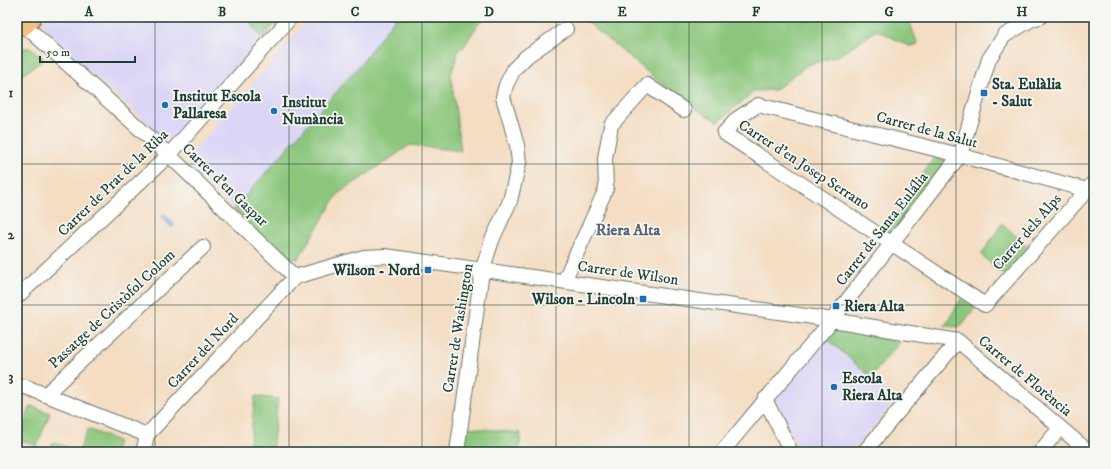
<svg xmlns="http://www.w3.org/2000/svg" width="1111" height="469" viewBox="0 0 1111 469" font-family="'IM FELL DW Pica',serif">
	<rect width="100%" height="100%" fill="#f6f6f2"/>
	<filter id="ink" filterUnits="userSpaceOnUse"><feTurbulence type="fractalNoise" baseFrequency=".025" numOctaves="2"/><feDisplacementMap in="SourceGraphic" scale="8" xChannelSelector="R" yChannelSelector="G"/><feConvolveMatrix kernelMatrix="1 2 1 2 8 2 1 2 1" color-interpolation-filters="sRGB"/></filter>
	<filter id="wash" filterUnits="userSpaceOnUse"><feTurbulence type="fractalNoise" baseFrequency=".012" numOctaves="4" result="noise"/><feDisplacementMap in="SourceGraphic" scale="16" xChannelSelector="R" yChannelSelector="G"/><feGaussianBlur stdDeviation="0.9" result="paint"/><feColorMatrix in="noise" values="0 0 0 0 0 0 0 0 0 0 0 0 0 0 0 0 0 1.4 0 .05"/><feComposite in="paint" operator="in"/></filter>
	<g filter="url(#wash)">
		<rect width="100%" height="100%" fill="#f4ddc3"/>
		<g fill="#dcd6f6">
			<polygon points="45,17 247,17 262,39 176,139 165,139 49,36 43,24"/>
			<polygon points="311,17 396,17 359,66 234,209 190,167 189,156"/>
			<polygon points="826,338 897,399 852,452 801,452 775,398"/>
		</g>
		<g fill="#8bc67b" stroke="#558258">
			<polygon points="247,17 281,17 262,39"/>
			<polygon points="396,17 486,17 477,26 463,48 460,47 451,75 461,151 410,145 338,194 298,259 283,258 234,209 359,66"/>
			<polygon points="583,17 883,17 896,22 908,17 918,45 909,46 877,30 838,56 807,65 775,90 755,91 718,122 683,101 594,28"/>
			<polygon points="20,48 30,48 44,59 17,79 17,50"/>
			<polygon points="934,157 949,163 894,232 889,233 887,231"/>
			<polygon points="1002,223 1029,248 1005,276 981,255"/>
			<polygon points="961,299 975,308 960,327 945,326"/>
			<polygon points="841,329 903,338 871,377 826,338"/>
			<polygon points="255,396 278,399 272,452 249,452"/>
			<polygon points="31,406 50,413 37,446 18,439"/>
			<polygon points="467,427 521,433 519,452 463,452"/>
			<polygon points="88,429 118,441 115,452 79,451"/>
			<polygon points="53,442 78,452 49,452"/>
		</g>
		<polygon fill="#78bbee" stroke="#4c7c91" points="164,214 174,224 173,227 171,227 161,217"/>
	</g>
	<g filter="url(#ink)">
		<g fill="none" stroke-linecap="round" stroke-linejoin="round">
			<g stroke="#6a7566" stroke-width="16">
				<g id="street">
					<polyline points="23,24 169,155 295,277"/>
					<polyline points="1087,190 951,153 758,105 738,118 724,133 985,305 1087,190 1094,182"/>
					<polyline points="295,277 364,257 385,256 820,318 958,341"/>
					<polyline points="564,281 606,189 605,158 611,125 647,85 684,110"/>
					<polyline points="17,297 169,155 291,17"/>
					<polyline points="958,341 1089,452"/>
					<polyline points="17,386 26,387 147,435"/>
					<polyline points="45,395 203,247"/>
					<polyline points="765,399 791,452"/>
					<polyline points="143,452 147,435 295,277"/>
					<polyline points="457,452 482,271 492,240 510,201 519,163 517,145 503,97 506,85 514,69 527,56 566,29"/>
					<polyline points="722,452 832,320 960,155 989,59 1004,36 1032,19 1040,17"/>
					<polyline points="864,452 958,341"/>
					<polyline points="1040,452 1060,428"/>
				</g>
			</g>
			<g stroke="#6a7566" stroke-width="24">
				<polyline id="highway" points="23,24 30,17"/>
			</g>
			<use href="#street" stroke="#fff" stroke-width="14"/>
			<use href="#highway" stroke="#f6be86" stroke-width="22"/>
		</g>
	</g>
	<path fill="none" stroke="#1f3d34" stroke-width="1" stroke-opacity="0.55" d="M155 17V452M289 17V452M422 17V452M556 17V452M689 17V452M822 17V452M956 17V452M17 164H1094M17 305H1094"/>
	<g fill="#1f6fb2" stroke="#f6f6f2" stroke-width="1.5">
		<rect x="980" y="89" width="8" height="8" rx="2"/>
		<circle cx="165" cy="105" r="4"/>
		<circle cx="274" cy="111" r="4"/>
		<rect x="424" y="266" width="8" height="8" rx="2"/>
		<rect x="639" y="295" width="8" height="8" rx="2"/>
		<rect x="832" y="302" width="8" height="8" rx="2"/>
		<circle cx="834" cy="387" r="4"/>
	</g>
	<g text-anchor="middle" dominant-baseline="central" stroke-width="3.5" stroke-linejoin="round" paint-order="stroke">
		<g font-size="15" font-weight="bold" fill="#1f3d34" stroke="#f6f6f2" text-anchor="start">
			<text x="992" y="84">Sta. Eulàlia<tspan x="992" dy="17">- Salut</tspan></text>
			<text x="173" y="96">Institut Escola<tspan x="173" dy="17">Pallaresa</tspan></text>
			<text x="282" y="102">Institut<tspan x="282" dy="17">Numància</tspan></text>
			<text x="420" y="270" text-anchor="end">Wilson - Nord</text>
			<text x="635" y="299" text-anchor="end">Wilson - Lincoln</text>
			<text x="844" y="306">Riera Alta</text>
			<text x="842" y="378">Escola<tspan x="842" dy="17">Riera Alta</tspan></text>
		</g>
		<g font-size="15" fill="#1f3d34" stroke="#f6f6f2">
			<text transform="translate(927 130) rotate(15)">Carrer de la Salut</text>
			<text transform="translate(804 165) rotate(33)">Carrer d'en Josep Serrano</text>
			<text transform="translate(113 183) rotate(-44)">Carrer de Prat de la Riba</text>
			<text transform="translate(225 185) rotate(44)">Carrer d'en Gaspar</text>
			<text transform="translate(882 229) rotate(-52)">Carrer de Santa Eulália</text>
			<text transform="translate(1027 232) rotate(-49)">Carrer dels Alps</text>
			<text transform="translate(628 273) rotate(8)">Carrer de Wilson</text>
			<text transform="translate(112 309) rotate(-43)">Passatge de Cristòfol Colom</text>
			<text transform="translate(458 328) rotate(-81)">Carrer de Washington</text>
			<text transform="translate(203 351) rotate(-47)">Carrer del Nord</text>
			<text transform="translate(1025 376) rotate(40)">Carrer de Florència</text>
		</g>
		<g font-size="16" font-weight="bold" fill="#596271" stroke="#f6f6f2">
			<text x="628" y="230">Riera Alta</text>
		</g>
	</g>
	<rect width="1111" height="469" fill="none" stroke="#f6f6f2" stroke-width="44"/>
	<path d="M40 56v6h95v-6" fill="none" stroke="#1f3d34" stroke-width="2"/>
	<text x="46" y="56" font-size="12" fill="#1f3d34" stroke="#f6f6f2" stroke-width="3" paint-order="stroke">50 m</text>
	<rect x="22" y="22" width="1067" height="425" fill="none" stroke="#1f3d34" stroke-width="1.5"/>
	<g font-size="13" text-anchor="middle" font-weight="bold" fill="#1f3d34">
		<text x="89" y="16">A</text>
		<text x="222" y="16">B</text>
		<text x="355" y="16">C</text>
		<text x="489" y="16">D</text>
		<text x="622" y="16">E</text>
		<text x="756" y="16">F</text>
		<text x="889" y="16">G</text>
		<text x="1022" y="16">H</text>
		<text x="11" y="97">1</text>
		<text x="11" y="239">2</text>
		<text x="11" y="381">3</text>
	</g>
</svg>
